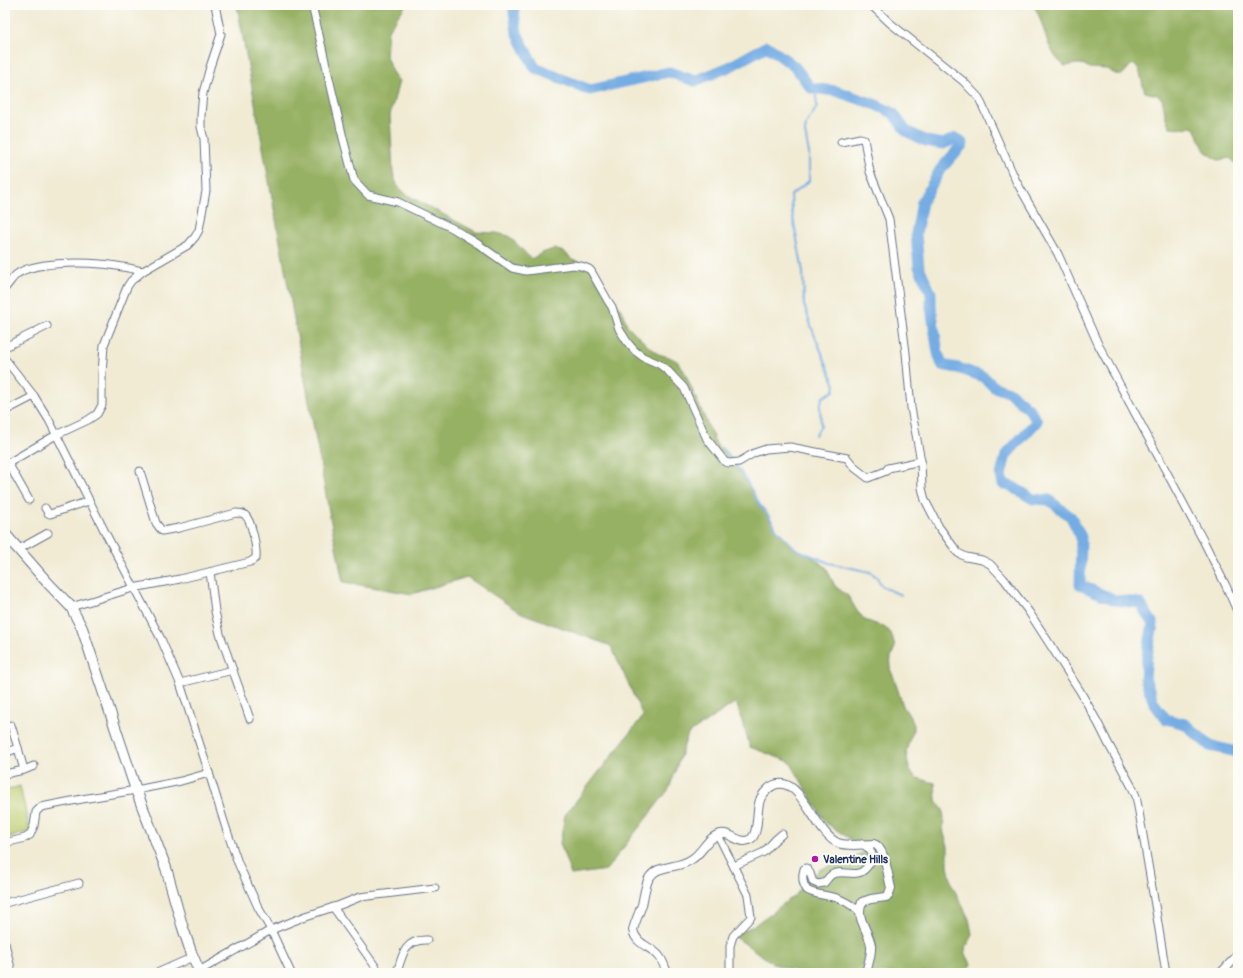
<svg xmlns="http://www.w3.org/2000/svg" width="1243" height="978" viewBox="0 0 1243 978" font-family="Pangolin,sans-serif">
	<rect width="100%" height="100%" fill="#fdfcf7"/>
	<filter id="ink" filterUnits="userSpaceOnUse"><feTurbulence type="fractalNoise" baseFrequency=".025" numOctaves="2"/><feDisplacementMap in="SourceGraphic" scale="8" xChannelSelector="R" yChannelSelector="G"/><feConvolveMatrix kernelMatrix="1 2 1 2 8 2 1 2 1" color-interpolation-filters="sRGB"/></filter>
	<filter id="wash" filterUnits="userSpaceOnUse"><feTurbulence type="fractalNoise" baseFrequency=".012" numOctaves="4" result="noise"/><feDisplacementMap in="SourceGraphic" scale="16" xChannelSelector="R" yChannelSelector="G"/><feGaussianBlur stdDeviation="0.9" result="paint"/><feColorMatrix in="noise" values="0 0 0 0 0 0 0 0 0 0 0 0 0 0 0 0 0 1.4 0 .05"/><feComposite in="paint" operator="in"/></filter>
	<g filter="url(#wash)">
		<rect width="100%" height="100%" fill="#f1ebd4"/>
		<polygon fill="#bdce71" stroke="#6c7e68" points="20,786 30,831 5,839 5,791"/>
		<g fill="#96b163" stroke="#587060">
			<polygon points="237,5 406,5 388,30 386,56 392,72 399,81 390,115 393,173 397,185 407,195 476,232 496,233 509,236 531,259 542,253 554,249 564,252 573,260 594,267 604,288 622,311 627,325 648,346 658,354 669,357 677,361 684,371 716,444 730,457 745,478 759,504 768,515 777,530 796,549 809,555 826,567 835,586 848,596 857,611 865,620 884,627 891,633 895,647 891,657 890,669 894,678 903,706 913,722 913,732 909,741 906,752 908,763 911,772 917,778 935,783 936,800 943,810 944,819 943,826 944,834 948,846 948,866 952,885 969,919 972,934 969,943 965,948 966,954 971,964 968,971 949,973 801,973 774,964 734,936 756,924 793,897 819,870 882,845 856,843 826,823 790,762 750,747 736,702 688,734 669,789 606,870 571,875 560,843 565,815 643,716 611,646 519,612 467,577 412,594 343,582 330,517"/>
			<path d="M1032 5H1238V166L1230 158 1218 160 1205 151 1194 128 1190 127 1181 128 1170 127C1164 116 1165 110 1162 99L1157 95 1145 92C1140 80 1143 74 1135 64L1131 65 1122 75 1115 74 1107 69 1089 68C1081 61 1074 65 1065 66 1048 54 1046 33 1039 16 1038 12 1035 8 1032 5Z"/>
		</g>
		<g fill="none" stroke-linecap="round" stroke-linejoin="round">
			<g stroke="#74ace3" stroke-width="2">
				<polyline points="814,88 816,95 817,107 806,124 805,133 809,153 809,181 791,195 792,212 803,272 804,305 814,334 835,385 834,391 823,397 820,405 821,426 815,435"/>
				<polyline points="722,448 733,461"/>
				<polyline points="735,464 745,478 759,504 768,515 777,530 796,549 829,563 870,572 877,577 880,584 885,588 901,595"/>
			</g>
			<polyline stroke="#74ace3" stroke-width="11" points="513,5 517,33 535,68 590,90 669,72 695,81 729,67 767,46 795,67 811,88 836,91 874,104 893,113 906,131 926,141 943,144 956,138 963,144 940,170 922,202 916,234 919,267 931,293 931,307 938,353 942,365 958,368 984,377 994,387 1009,392 1029,409 1037,421 1006,455 1001,475 1003,484 1013,487 1033,499 1049,500 1071,517 1081,537 1080,585 1115,600 1140,603 1153,624 1147,656 1145,678 1154,703 1166,719 1185,724 1210,746 1238,752"/>
		</g>
	</g>
	<g filter="url(#ink)">
		<g fill="none" stroke-linecap="round" stroke-linejoin="round">
			<g stroke="#667187" stroke-width="9">
				<g id="minor">
					<polyline points="312,5 343,138 354,180 368,195 398,202 452,228 478,244 512,268 526,271 573,265 581,266 589,269 591,271 608,301 612,307 619,329 628,343 635,351 643,357 659,364 668,371 684,388 707,439 725,462 729,463 739,462 754,453 766,449 790,447 847,458 855,468 868,478 886,471 888,468 921,461"/>
					<polyline points="871,5 890,23 963,81 979,98 1016,181 1058,254 1098,344 1203,540 1226,586 1238,613"/>
					<polyline points="841,142 860,138 864,139 870,172 889,219 906,353 911,408 921,461 922,488 925,500 939,527 958,553 966,557 982,560 990,564 1004,579 1029,612 1080,691 1098,723 1109,745 1132,787 1136,796 1139,812 1156,911 1166,973"/>
					<path d="M5 288C9 284 12 278 17 274 33 262 81 262 101 264 115 265 129 268 143 271"/>
					<polyline points="5,347 47,326"/>
					<polyline points="5,359 34,396 49,420 106,534 161,639 180,683 209,773 225,825 238,863 258,907 271,930 291,973"/>
					<polyline points="5,411 34,396"/>
					<polyline points="8,463 29,500"/>
					<polyline points="5,465 56,435 88,420 97,414 102,405 102,374 104,345 127,287 131,281 143,271 188,245 195,237 199,230 206,191 204,139 201,127 201,115 203,93 210,67 221,34 215,5"/>
					<polyline points="45,508 48,513 50,514 89,501"/>
					<polyline points="19,549 48,533"/>
					<polyline points="210,572 215,611 220,634 250,719"/>
					<path d="M71 607 133 588 180 579 250 562 256 558C257 549 252 521 245 515 243 513 240 513 236 513L179 528 162 531 156 523 140 471"/>
					<polyline points="180,683 233,670"/>
					<polyline points="11,725 18,748"/>
					<polyline points="5,753 18,748 24,770 5,774"/>
					<polyline points="24,770 34,766"/>
					<polyline points="718,835 748,895 751,917 733,936 730,946 730,973"/>
					<polyline points="5,843 25,838 30,835 34,826 36,812 41,807 82,799 136,790 181,781 209,773"/>
					<polyline points="734,867 738,864 764,852 775,840 782,834"/>
					<polyline points="5,903 79,883"/>
					<polyline points="333,907 380,973"/>
					<path d="M859 911C853 906 845 901 837 898 830 896 811 894 807 890 802 884 802 875 804 869L806 868 810 873 813 882 818 884 824 883C826 881 828 878 830 876 840 867 857 880 866 868 870 864 872 859 872 854L869 849 863 844"/>
					<polyline points="5,943 12,973"/>
					<polyline points="199,971 271,930 306,916 340,905 360,897 435,888"/>
					<polyline points="157,973 193,957"/>
					<path d="M397 973C402 955 405 939 427 940"/>
				</g>
			</g>
			<g stroke="#667187" stroke-width="10">
				<g id="tertiary">
					<path d="M667 973C665 967 663 961 659 956 651 946 636 945 633 930 635 922 639 913 642 905 644 896 645 886 649 878 651 875 654 872 658 870 669 866 683 866 692 859 703 852 708 836 721 834 732 832 741 847 752 838 759 831 756 810 760 800 761 797 764 793 767 790 771 786 777 783 783 784 803 786 817 834 838 843 849 847 862 844 874 844 885 847 888 877 891 888L888 896 886 897 871 899 862 902C855 918 868 929 871 945 872 954 868 964 866 973"/>
					<polyline points="1221,973 1238,955"/>
				</g>
			</g>
			<g stroke="#667187" stroke-width="12">
				<polyline id="secondary" points="5,534 47,582 71,607 82,628 136,790 166,868 182,925 191,952 200,973"/>
			</g>
			<use href="#minor" stroke="#fff" stroke-width="7"/>
			<use href="#tertiary" stroke="#fff" stroke-width="8"/>
			<use href="#secondary" stroke="#fff" stroke-width="10"/>
		</g>
	</g>
	<circle fill="#b5179e" stroke="#fdfcf7" stroke-width="1.5" cx="815" cy="859" r="4"/>
	<g text-anchor="middle" dominant-baseline="central" stroke-width="4" stroke-linejoin="round" paint-order="stroke">
		<g font-size="11" font-weight="bold" fill="#1b2f5e" stroke="#fdfcf7" text-anchor="start">
			<text x="823" y="859">Valentine Hills</text>
		</g>
	</g>
	<rect width="1243" height="978" fill="none" stroke="#fdfcf7" stroke-width="20"/>
</svg>
